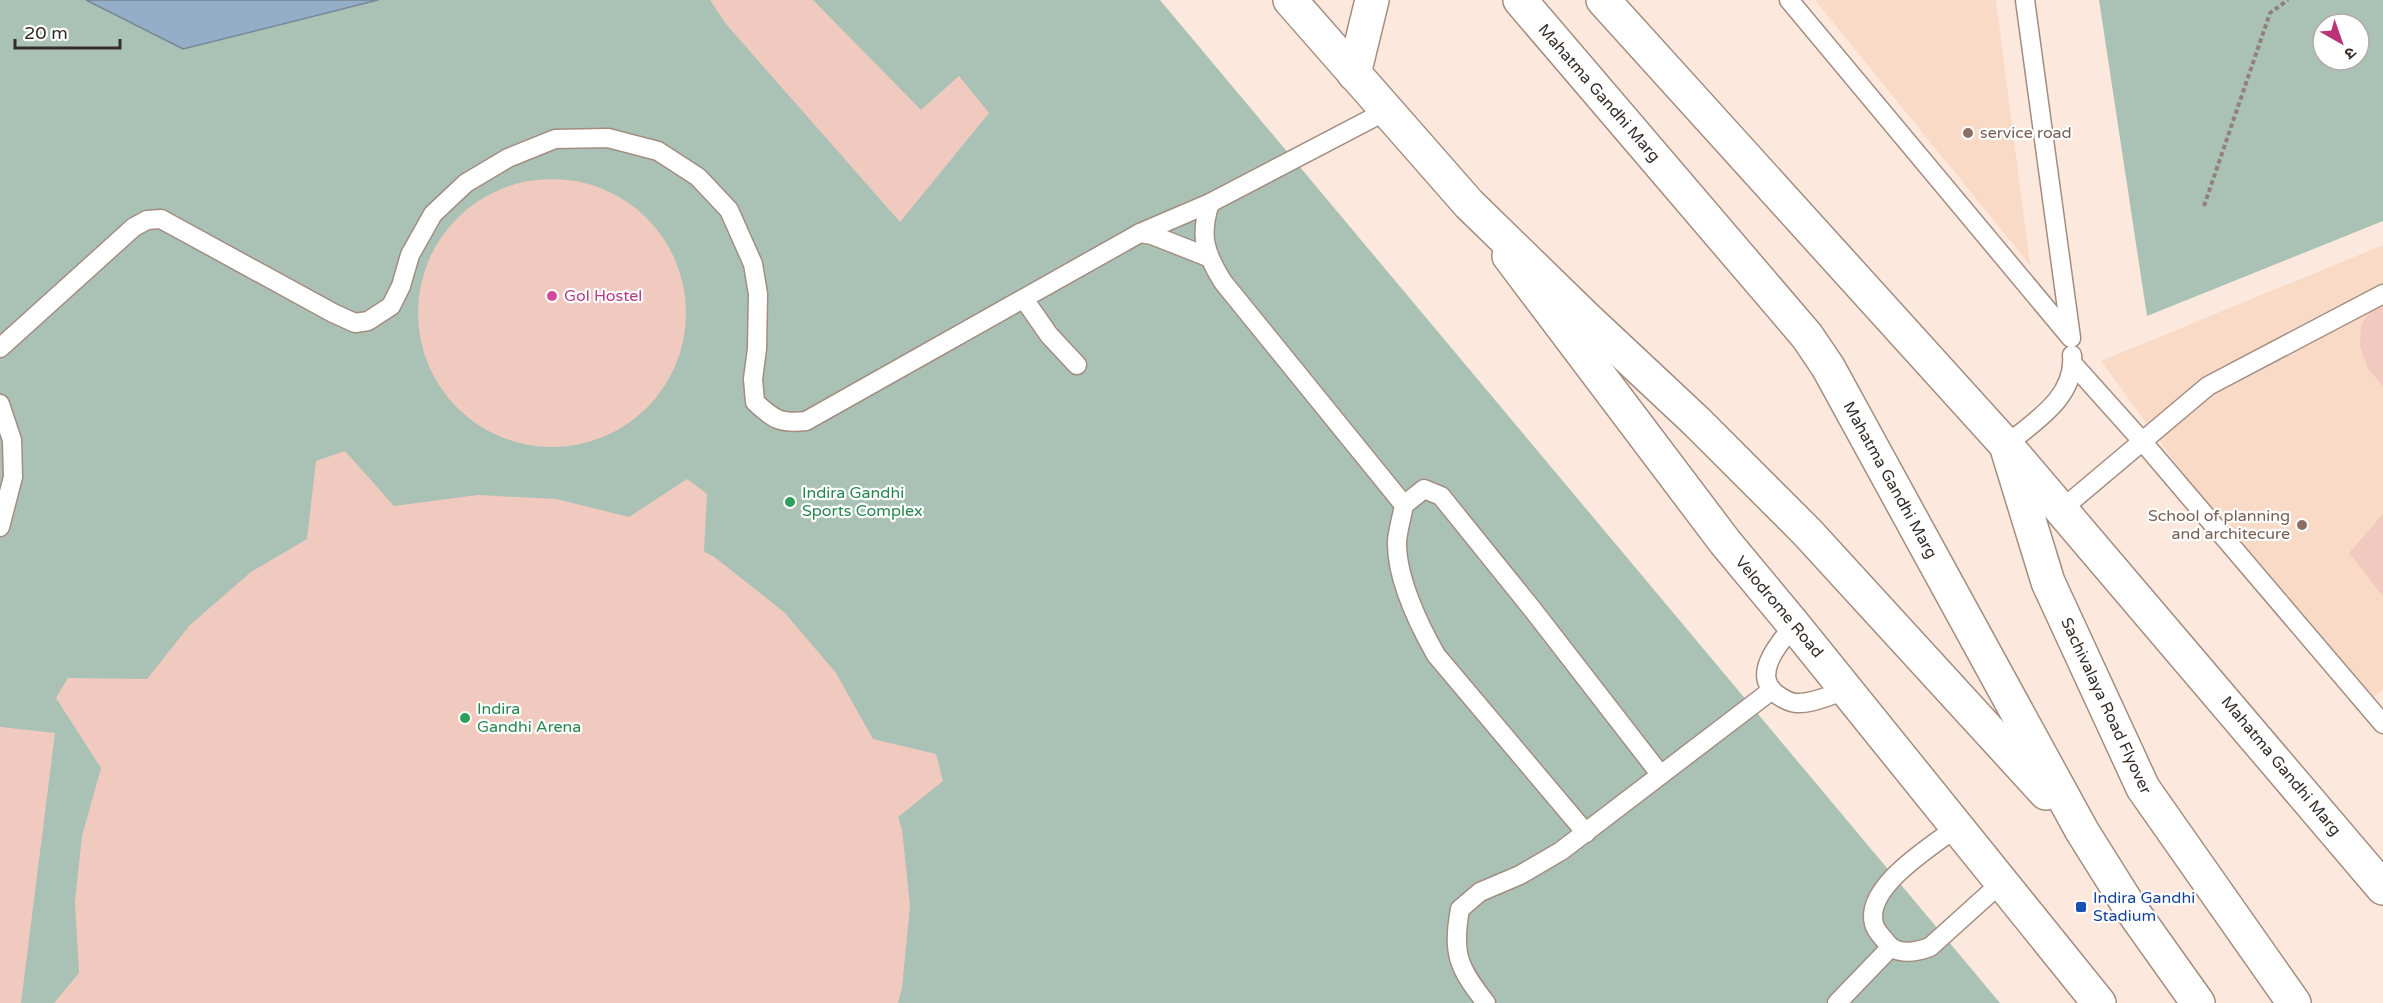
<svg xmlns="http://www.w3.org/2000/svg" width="2383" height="1003" viewBox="0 0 2383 1003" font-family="'Varela Round','Noto Sans Devanagari',sans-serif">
	<rect width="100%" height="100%" fill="#fce8dc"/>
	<g fill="#f9dac7">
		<polygon points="1815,0 1996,0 2030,265"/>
		<polygon points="2383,245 2383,689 2357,711 2101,361"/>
	</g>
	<g fill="#aac2b5" fill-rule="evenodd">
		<polygon points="0,0 1160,0 2000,1003 0,1003"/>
		<path d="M2099 0H2383V221L2147 316ZM2323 24H2359V60H2323Z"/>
	</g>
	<polygon fill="#94aec7" stroke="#788797" stroke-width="1.5" points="86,0 378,0 183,49"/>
	<g fill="#f0cabf">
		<polygon points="710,0 813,0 921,110 959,76 989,113 900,222 726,24"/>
		<circle cx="552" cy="313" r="134"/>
		<polygon points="2383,301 2383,386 2368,369 2360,346 2361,325 2374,306"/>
		<polygon points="345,451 394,506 478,495 556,499 629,517 687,479 707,494 704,552 713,556 784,612 836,673 873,739 936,754 943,781 898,817 902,829 910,906 902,988 898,1003 54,1003 79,973 75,902 82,836 101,768 56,698 68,678 147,679 190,625 251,572 307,539 316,461"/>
		<polygon points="2383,514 2383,596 2349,553"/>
		<polygon points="0,727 55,733 21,1003 0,1003"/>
	</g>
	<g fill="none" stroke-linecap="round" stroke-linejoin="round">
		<g stroke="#a38d80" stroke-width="21">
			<g id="lane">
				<polyline points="1789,0 2071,338 2025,0"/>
				<path d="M1210 203C1199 236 1205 253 1223 282L1404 505 1424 489 1441 496 1533 610 1660 774"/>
				<polyline points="1140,233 1152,235 1208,257"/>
				<polyline points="1024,299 1049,335 1077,365"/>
				<path d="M0 348 134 227 147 220 161 219 333 313 355 323 368 321 391 306 401 286 410 255 433 214 466 183 508 158 555 139 608 138 658 151 698 177 729 210 753 264 758 294 757 349 753 379 755 402C773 419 780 424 806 421L1140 233 1210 203 1386 111"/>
				<polyline points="2073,364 2142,441 2383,724"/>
				<polyline points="0,404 12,440 13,477 0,527"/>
				<path d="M2006 445C2035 421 2076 397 2072 355"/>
				<path d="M1404 505C1402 517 1398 529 1397 541 1396 577 1419 625 1436 655L1586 833"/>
				<polyline points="2062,509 2208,386 2383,294"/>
				<path d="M1794 625C1779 643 1749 677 1779 696 1784 699 1790 703 1796 703 1812 704 1831 695 1846 690"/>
				<path d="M1957 827C1931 847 1864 887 1874 924 1875 930 1883 938 1887 943 1897 956 1917 952 1930 947L2001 883"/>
				<path d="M1486 1003C1458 967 1452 954 1460 909L1480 892 1520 875 1561 851 1772 690"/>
				<polyline points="1837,1003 1891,947"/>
			</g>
		</g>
		<g stroke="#a38d80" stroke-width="36">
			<g id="secondary">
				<polyline points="1509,256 1725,542 1794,625 2099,1003"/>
				<polyline points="2006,445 2383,888"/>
			</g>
		</g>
		<g stroke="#a38d80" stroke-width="36">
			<g id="highway">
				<polyline points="1290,0 1469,204 1586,318 1697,422 1807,532 2046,793"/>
				<polyline points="1520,0 1807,336 1828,367 2082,831 2129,906 2198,1003"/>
				<polyline points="1603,0 2006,445 2048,582 2143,788 2294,1003"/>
				<polyline points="1354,74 1372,0"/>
			</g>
		</g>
		<polyline stroke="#90827a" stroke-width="4" stroke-dasharray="4.5 3" stroke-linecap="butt" points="2204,206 2270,13 2288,0"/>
		<use href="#lane" stroke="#fff" stroke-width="18"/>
		<use href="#secondary" stroke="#fff" stroke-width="33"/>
		<use href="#highway" stroke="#fff" stroke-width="33"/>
	</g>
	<g fill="#8d6e63" stroke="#fff" stroke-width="2">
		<circle cx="1968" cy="133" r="6"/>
		<circle cx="2302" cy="525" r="6"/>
	</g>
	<circle fill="#d1479c" stroke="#fff" stroke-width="2" cx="552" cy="296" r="6"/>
	<g fill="#2e9e5b" stroke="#fff" stroke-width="2">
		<circle cx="790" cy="502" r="6"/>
		<circle cx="465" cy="718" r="6"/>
	</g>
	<rect fill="#1a4fb4" stroke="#fff" stroke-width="2" x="2075" y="901" width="12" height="12" rx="3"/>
	<g text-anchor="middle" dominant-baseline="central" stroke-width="4.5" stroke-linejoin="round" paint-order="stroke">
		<g font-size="16" fill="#362d28" stroke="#fff">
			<text transform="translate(1599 93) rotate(49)">Mahatma Gandhi Marg</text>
			<text transform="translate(1890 480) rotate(61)">Mahatma Gandhi Marg</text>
			<text transform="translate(1779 607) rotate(50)">Velodrome Road</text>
			<text transform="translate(2106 706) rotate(65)">Sachivalaya Road Flyover</text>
			<text transform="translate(2281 766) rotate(50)">Mahatma Gandhi Marg</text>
		</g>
		<g font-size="16" fill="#785e54" stroke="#fff" text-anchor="start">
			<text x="1980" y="133">service road</text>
			<text x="2290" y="516" text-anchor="end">School of planning<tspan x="2290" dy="18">and architecure</tspan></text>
		</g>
		<g font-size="16" fill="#b23c85" stroke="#fff" text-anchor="start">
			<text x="564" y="296">Gol Hostel</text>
		</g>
		<g font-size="16" fill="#27864d" stroke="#fff" text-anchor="start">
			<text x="802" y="493">Indira Gandhi<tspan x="802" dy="18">Sports Complex</tspan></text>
			<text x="477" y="709">Indira<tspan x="477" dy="18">Gandhi Arena</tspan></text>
		</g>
		<g font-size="16" fill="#164399" stroke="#fff" text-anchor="start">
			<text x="2093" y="898">Indira Gandhi<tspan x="2093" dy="18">Stadium</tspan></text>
		</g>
	</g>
	<g transform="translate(2341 42) rotate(140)"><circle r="28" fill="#ffffff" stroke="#afaba9" stroke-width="1.5"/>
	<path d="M0-4.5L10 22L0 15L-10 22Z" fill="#b93377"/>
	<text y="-9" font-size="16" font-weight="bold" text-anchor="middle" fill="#362d28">उ</text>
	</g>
	<path d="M15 39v9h105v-9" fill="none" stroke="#362d28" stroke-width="3"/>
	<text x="24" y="39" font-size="18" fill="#362d28" stroke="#ffffff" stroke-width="4.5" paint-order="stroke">20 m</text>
</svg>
